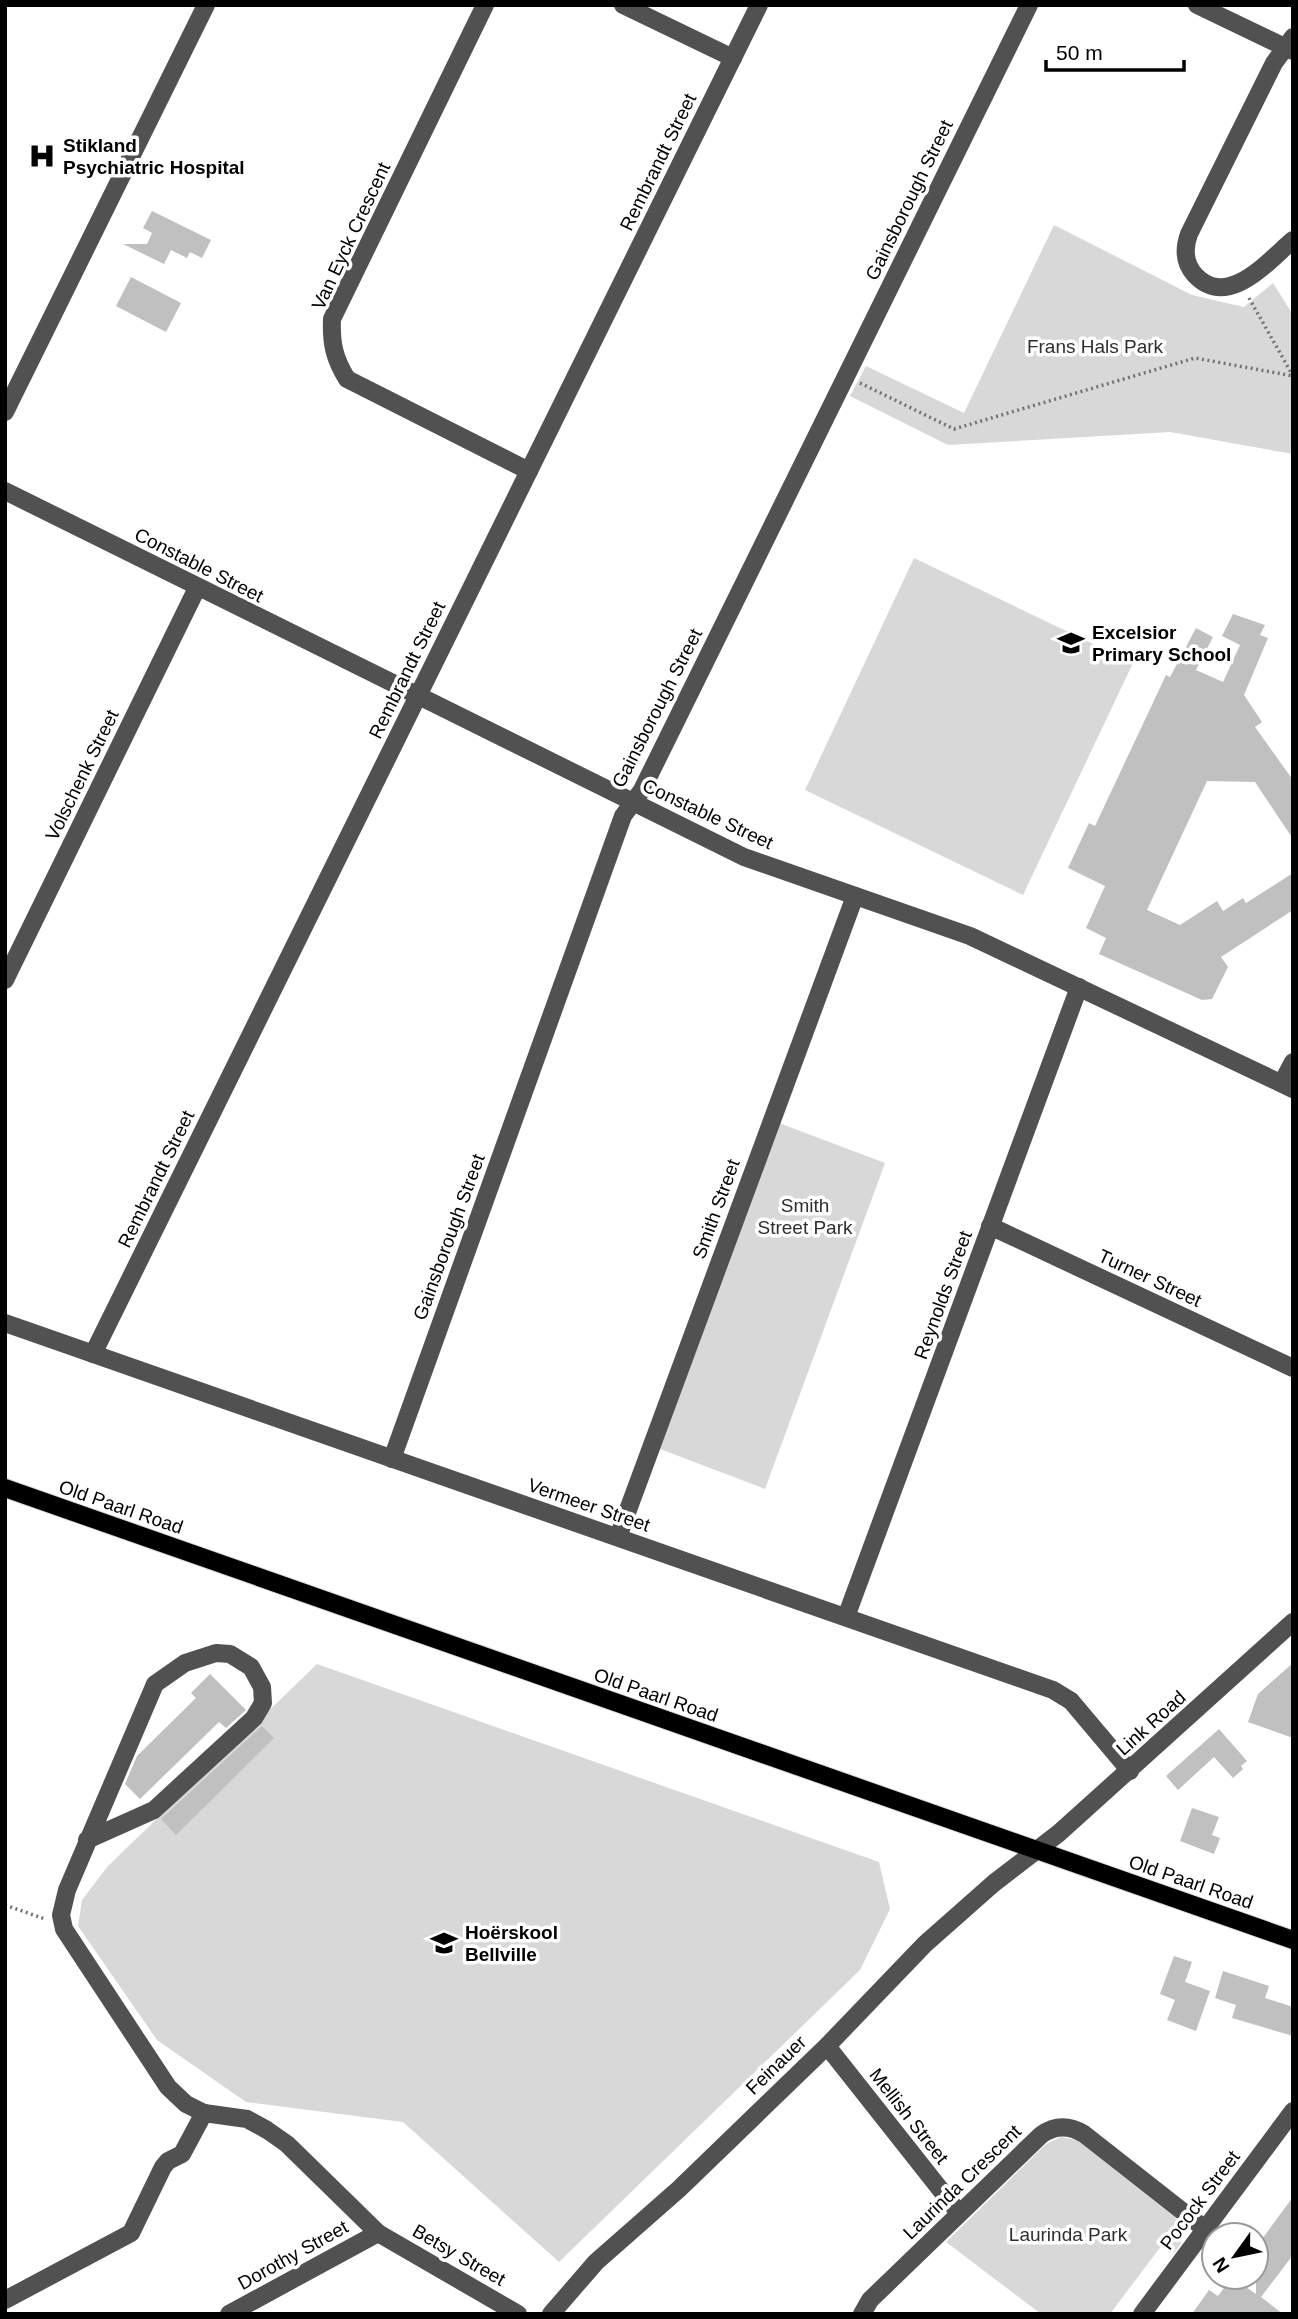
<svg xmlns="http://www.w3.org/2000/svg" width="1298" height="2319" viewBox="0 0 1298 2319" font-family="Helvetica,sans-serif">
	<rect width="100%" height="100%" fill="#fff"/>
	<g fill="#d8d8d8">
		<polygon points="1054,225 1192,295 1244,307 1273,283 1293,315 1293,454 1170,432 948,445 850,396 866,366 964,413"/>
		<polygon points="914,558 1133,663 1023,895 805,790"/>
		<polygon points="779,1123 885,1163 765,1489 660,1449"/>
		<polygon points="317,1664 879,1862 890,1909 860,1970 559,2262 403,2122 246,2102 157,2040 78,1926 82,1900 108,1866"/>
		<path d="M1061 2137 1077 2140 1176 2218C1187 2231 1184 2241 1174 2253L1162 2245 1110 2314H1041L946 2242 1046 2144Z"/>
	</g>
	<g fill="#c0c0c0">
		<polygon points="152,211 211,240 202,258 190,252 187,258 171,250 164,264 123,244 147,244 152,233 143,228"/>
		<polygon points="131,277 181,303 166,332 116,306"/>
		<polygon points="1233,614 1265,625 1260,635 1268,638 1244,695 1262,722 1255,727 1293,780 1293,839 1255,782 1207,781 1147,910 1180,925 1217,901 1223,911 1243,898 1246,903 1293,873 1293,910 1221,957 1228,967 1212,999 1202,1000 1099,954 1106,938 1086,928 1105,886 1068,868 1089,823 1095,826 1166,675 1170,677 1196,628 1213,637 1196,670 1223,682 1240,645 1222,636"/>
		<polygon points="1293,1663 1293,1738 1248,1722 1258,1694"/>
		<polygon points="210,1674 246,1710 226,1728 219,1722 140,1799 125,1784 137,1756 196,1698 191,1693"/>
		<polygon points="262,1726 274,1738 176,1835 161,1819"/>
		<polygon points="1219,1729 1247,1761 1241,1766 1243,1769 1233,1778 1214,1757 1178,1790 1166,1776"/>
		<polygon points="1192,1808 1219,1817 1212,1835 1220,1838 1214,1854 1180,1841"/>
		<polygon points="1174,1956 1192,1962 1185,1982 1210,1991 1196,2031 1167,2020 1175,2000 1160,1994"/>
		<polygon points="1223,1971 1269,1986 1265,1998 1293,2007 1293,2036 1232,2018 1236,2005 1215,1998"/>
		<polygon points="1293,2197 1293,2255 1261,2297 1283,2314 1192,2314 1209,2290 1218,2296 1232,2277 1256,2294 1256,2247"/>
	</g>
	<g fill="none" stroke-linecap="round" stroke-linejoin="round">
		<g stroke="#dbdbdb" stroke-width="20">
			<polyline id="major" points="5,1488 1293,1940"/>
		</g>
		<g stroke="#737373" stroke-width="3.5" stroke-dasharray="2 3.5" stroke-linecap="butt">
			<polyline points="1249,298 1293,376"/>
			<polyline points="860,383 954,429 1195,358 1293,376"/>
			<polyline points="5,1905 45,1919"/>
		</g>
		<g stroke="#515151" stroke-width="18">
			<path d="M485 5 332 319C331 343 334 358 347 379L529 471"/>
			<polyline points="623,5 733,58"/>
			<polyline points="1197,5 1293,51"/>
			<path d="M1293 37 1274 63 1189 234C1184 248 1184 263 1195 275 1228 310 1268 261 1293 240"/>
			<polyline points="5,412 206,5"/>
			<polyline points="5,491 744,857 970,936 1293,1089"/>
			<polyline points="5,980 197,588"/>
			<polyline points="1282,1083 1293,1062"/>
			<polyline points="990,1226 1293,1368"/>
			<polyline points="5,1323 1053,1690 1071,1701 1130,1771"/>
			<polyline points="93,1354 759,5"/>
			<polyline points="392,1459 623,816 642,790 1029,5"/>
			<polyline points="618,1537 855,896"/>
			<polyline points="846,1617 1079,987"/>
			<polyline points="87,1840 154,1810 254,1718 263,1703 262,1687 251,1667 230,1654 216,1653 185,1663 155,1684 67,1890 61,1915 64,1929 168,2087 186,2104 204,2113 247,2119 267,2130 287,2144 378,2233 518,2314"/>
			<polyline points="827,2046 959,2213"/>
			<polyline points="5,2300 131,2233 163,2167 168,2161 182,2154 204,2113"/>
			<polyline points="229,2314 378,2233"/>
			<polyline points="551,2314 596,2262 679,2189 827,2046 925,1944 994,1883 1059,1833 1293,1622"/>
			<path d="M862 2314 870 2300 1041 2135C1055 2125 1069 2125 1084 2134L1205 2229"/>
			<polyline points="1142,2314 1293,2111"/>
		</g>
		<use href="#major" stroke="#000" stroke-width="18"/>
	</g>
	<defs>
		<g id="hospital-bare" transform="scale(2.1)"><path d="M-5-5h3v3.5h4V-5h3V5h-3V1.5h-4V5h-3Z" fill="#000" stroke="#fff" stroke-width="2.5" paint-order="stroke"/></g>
		<g id="school-bare" transform="scale(2.1)"><path d="M0-5L7-2L0 1L-7-2ZM-4 1L0 2.5L4 1V4Q0 6-4 4Z" fill="#000" stroke="#fff" stroke-width="2.5" paint-order="stroke"/></g>
	</defs>
	<g fill-rule="evenodd">
		<use href="#hospital-bare" x="42" y="156"/>
		<use href="#school-bare" x="1071" y="643"/>
		<use href="#school-bare" x="444" y="1943"/>
	</g>
	<g text-anchor="middle" dominant-baseline="central" stroke-width="7" stroke-linejoin="round" paint-order="stroke">
		<g font-size="19" font-weight="bold" fill="#000" stroke="#fff" text-anchor="start">
			<text x="63" y="145">Stikland<tspan x="63" dy="22">Psychiatric Hospital</tspan></text>
			<text x="1092" y="632">Excelsior<tspan x="1092" dy="22">Primary School</tspan></text>
			<text x="465" y="1932">Hoërskool<tspan x="465" dy="22">Bellville</tspan></text>
		</g>
		<g font-size="19" fill="#000" stroke="#fff">
			<text transform="translate(658 162) rotate(-64)">Rembrandt Street</text>
			<text transform="translate(909 200) rotate(-64)">Gainsborough Street</text>
			<text transform="translate(351 236) rotate(-65)">Van Eyck Crescent</text>
			<text transform="translate(199 565) rotate(27)">Constable Street</text>
			<text transform="translate(407 670) rotate(-64)">Rembrandt Street</text>
			<text transform="translate(657 708) rotate(-63)">Gainsborough Street</text>
			<text transform="translate(82 775) rotate(-64)">Volschenk Street</text>
			<text transform="translate(708 814) rotate(25)">Constable Street</text>
			<text transform="translate(156 1179) rotate(-64)">Rembrandt Street</text>
			<text transform="translate(716 1209) rotate(-70)">Smith Street</text>
			<text transform="translate(449 1237) rotate(-70)">Gainsborough Street</text>
			<text transform="translate(1150 1278) rotate(25)">Turner Street</text>
			<text transform="translate(943 1295) rotate(-70)">Reynolds Street</text>
			<text transform="translate(589 1505) rotate(19)">Vermeer Street</text>
			<text transform="translate(121 1507) rotate(19)">Old Paarl Road</text>
			<text transform="translate(656 1695) rotate(19)">Old Paarl Road</text>
			<text transform="translate(1151 1723) rotate(-42)">Link Road</text>
			<text transform="translate(1191 1882) rotate(19)">Old Paarl Road</text>
			<text transform="translate(776 2065) rotate(-44)">Feinauer</text>
			<text transform="translate(909 2116) rotate(52)">Mellish Street</text>
			<text transform="translate(962 2182) rotate(-44)">Laurinda Crescent</text>
			<text transform="translate(1200 2200) rotate(-53)">Pocock Street</text>
			<text transform="translate(293 2255) rotate(-29)">Dorothy Street</text>
			<text transform="translate(459 2255) rotate(30)">Betsy Street</text>
		</g>
		<g font-size="19" fill="#2f2f2f" stroke="#fff">
			<text x="1095" y="346">Frans Hals Park</text>
			<text x="805" y="1205">Smith<tspan x="805" dy="22">Street Park</tspan></text>
			<text x="1068" y="2234">Laurinda Park</text>
		</g>
	</g>
	<rect width="1298" height="2319" fill="none" stroke="#000000" stroke-width="14"/>
	<g transform="translate(1235 2256) rotate(237)"><circle r="33" fill="#ffffff" stroke="#999999" stroke-width="2"/>
	<path d="M0-5L12 26L0 18L-12 26Z" fill="#000000"/>
	<text y="-10" font-size="19" font-weight="bold" text-anchor="middle" fill="#000000">N</text>
	</g>
	<path d="M1046 60v10h138v-10" fill="none" stroke="#000000" stroke-width="3.5"/>
	<text x="1056" y="60" font-size="21" fill="#000000" stroke="#ffffff" stroke-width="5" paint-order="stroke">50 m</text>
</svg>
